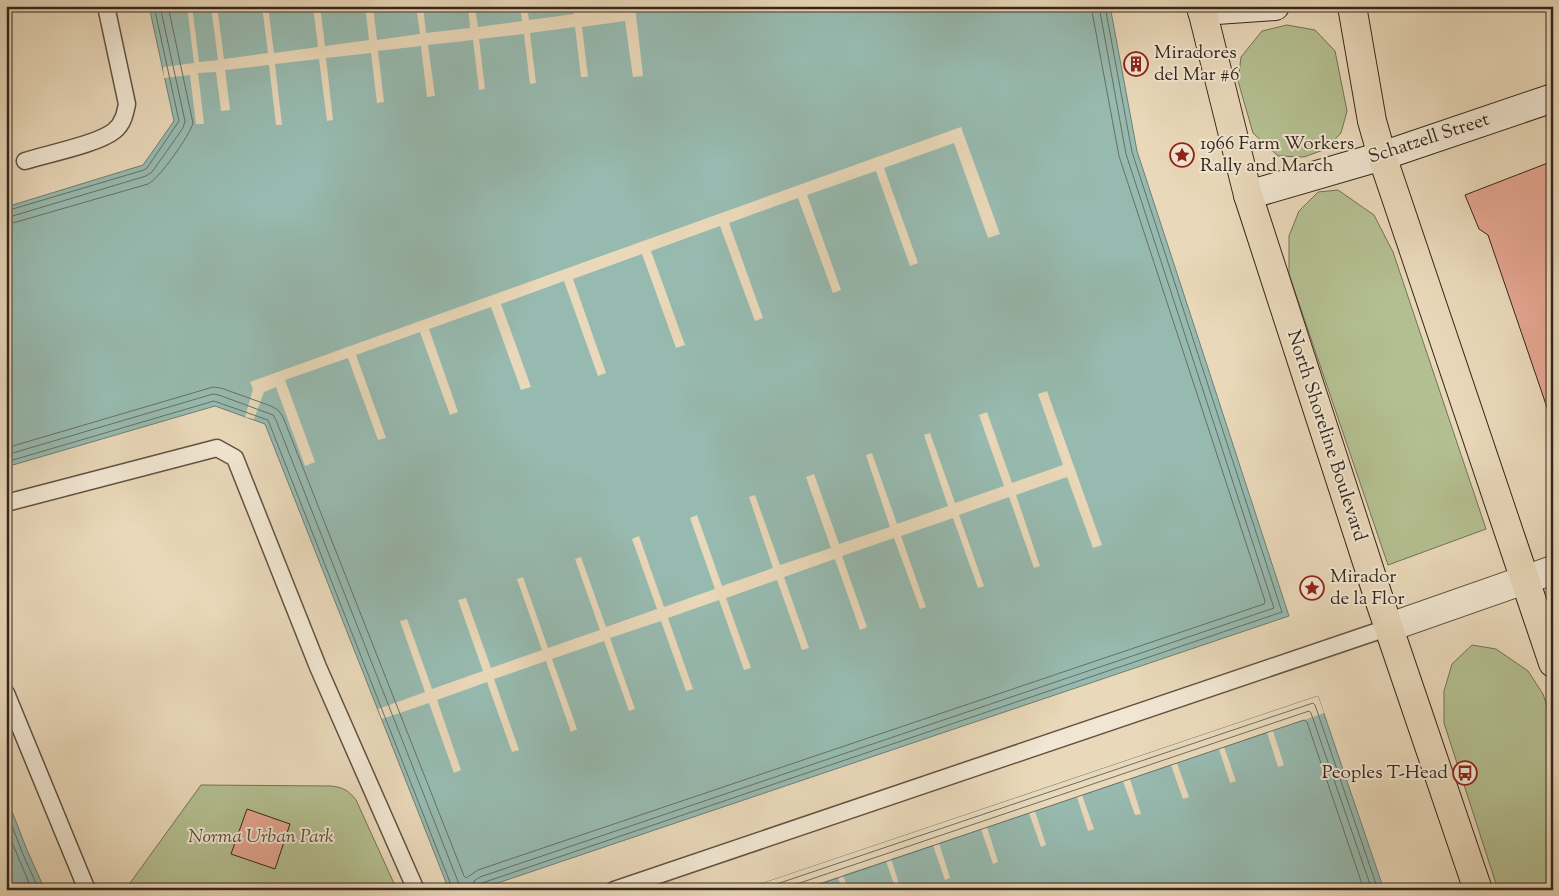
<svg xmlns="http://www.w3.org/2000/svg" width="1559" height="896" viewBox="0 0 1559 896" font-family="'Sorts Mill Goudy',serif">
	<rect width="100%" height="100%" fill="#e9d8b9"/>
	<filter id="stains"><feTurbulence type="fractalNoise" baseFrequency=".004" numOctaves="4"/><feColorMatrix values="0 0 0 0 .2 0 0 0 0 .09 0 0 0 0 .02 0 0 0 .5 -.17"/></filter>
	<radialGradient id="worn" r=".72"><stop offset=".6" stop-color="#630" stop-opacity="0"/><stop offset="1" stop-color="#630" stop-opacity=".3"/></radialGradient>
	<g fill="#b4bf91" stroke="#747256">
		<polygon points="1287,25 1315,30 1335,51 1347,111 1341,133 1326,149 1304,157 1278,156 1253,133 1238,81 1241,57 1262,31"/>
		<polygon points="1338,190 1374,215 1393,252 1486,529 1388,565 1289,274 1289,236 1299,211 1318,192"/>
		<polygon points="1472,645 1496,649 1528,671 1543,694 1553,724 1553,890 1498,890 1444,723 1444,691 1452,664"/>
		<path d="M201 785 331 786C343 787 349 791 356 800L397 890H125Z"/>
	</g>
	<g fill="#97bab0" stroke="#707f75">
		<polygon points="149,6 1110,6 1137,151 1289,616 477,890 449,890 265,424 215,406 6,467 6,207 143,165 174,121"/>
		<polygon points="1318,696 1384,890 743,890"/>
		<polygon points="6,796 27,850 45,890 6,890"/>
	</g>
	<g fill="#e9d8b9">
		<polygon points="187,6 192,6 199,62 218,60 211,6 217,6 224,59 268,53 262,6 268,6 274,53 318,47 313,6 320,6 325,46 369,40 365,6 373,6 377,40 420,34 416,6 423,6 426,33 470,28 468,6 475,6 478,27 522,21 520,6 527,6 529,20 574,14 573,6 580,6 581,13 623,8 623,6 635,6 643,76 633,77 625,21 582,27 588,77 581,77 575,27 530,33 536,83 530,84 524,34 479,39 485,89 479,90 473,40 428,45 435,96 427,97 421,46 378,51 384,102 377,103 371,53 326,58 333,120 327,121 319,59 275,64 282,125 276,125 269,65 225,70 230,110 221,111 216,72 198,73 204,124 196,124 190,75 164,78 163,67 194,63"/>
		<polygon points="961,127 1000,234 988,238 954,143 884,168 918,263 910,266 876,171 807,195 841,290 833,293 798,198 729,223 763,318 755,321 720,226 651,251 685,345 676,348 642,254 573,279 606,373 598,376 564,281 501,304 531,387 521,390 491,307 429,329 458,412 450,415 420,332 356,355 386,438 378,440 348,358 285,380 315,462 305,466 276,387 264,392 254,419 245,417 253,389 250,382"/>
		<polygon points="1047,391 1102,545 1093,548 1067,477 1016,495 1040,566 1034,568 1009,497 959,515 984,586 978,588 953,518 901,536 926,607 920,609 894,538 842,556 867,627 860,630 835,559 784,577 809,648 802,650 777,580 726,598 751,668 744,670 719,600 668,618 693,689 686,691 661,621 610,638 635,709 629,711 604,641 552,659 577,729 571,732 546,661 494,679 519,750 512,752 487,682 437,700 461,770 454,773 429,703 382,719 378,709 425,692 400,621 407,619 432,689 483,671 458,600 466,598 491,668 542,650 517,579 523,577 548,648 600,630 575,559 581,557 606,627 657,609 632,539 639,536 664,607 715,589 690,518 697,515 722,586 773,568 749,497 755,495 780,565 831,548 806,477 814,474 839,544 890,527 866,455 872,453 897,524 948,506 924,435 930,433 955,503 1004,486 979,415 987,412 1012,483 1063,465 1038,394"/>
		<polygon points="1318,696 1324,713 1273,731 1284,765 1278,767 1267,732 1224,747 1236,781 1230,783 1219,749 1177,763 1189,797 1183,799 1171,765 1130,779 1141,814 1135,815 1123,781 1082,795 1094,829 1088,831 1077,797 1035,811 1046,845 1041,847 1029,813 987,827 998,862 993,864 981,829 939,843 950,878 945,880 933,845 891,859 901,890 896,890 886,861 843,875 848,890 842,890 838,877 800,890 743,890"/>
	</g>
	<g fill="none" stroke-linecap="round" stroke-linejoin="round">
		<g stroke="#667066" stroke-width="1">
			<polyline points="6,211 144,170 147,168 179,121 154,6"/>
			<polyline points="6,218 146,176 152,172 183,128 185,121 160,6"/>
			<path d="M6 225 148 184C159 179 190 135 193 123L168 6"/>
			<polyline points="6,448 213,387 221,388 271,406 278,410 283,417 464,876 466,878 478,870 1264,604 1265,601 1119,156 1091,6"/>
			<polyline points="6,455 213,394 219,395 273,415 276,420 459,884 459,890"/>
			<polyline points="6,462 214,401 268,420 453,890"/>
			<polyline points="6,810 22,852 39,890"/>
			<polyline points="6,828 32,890"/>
			<polyline points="472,890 474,881 480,877 1274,608 1126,154 1099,6"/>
			<polyline points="478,890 479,885 482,883 1282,612 1132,152 1105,6"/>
			<polyline points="759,890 1313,703 1315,705 1378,890"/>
			<polyline points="779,890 1309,711 1311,713 1372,890"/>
			<polyline points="802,890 1304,720 1307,722 1364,890"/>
		</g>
	</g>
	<g fill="#e4a691" stroke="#35261c">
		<circle cx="1136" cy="64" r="12"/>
		<polygon points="1553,161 1553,425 1488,235 1479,229 1465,195"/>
		<polygon points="247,809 290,824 275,869 231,854"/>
	</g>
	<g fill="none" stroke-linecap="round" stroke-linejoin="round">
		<g stroke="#625243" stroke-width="19">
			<g id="lane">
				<path d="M25 161C47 154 98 144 114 131 123 124 125 114 127 104L106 6"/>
				<polyline points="6,503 217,448 235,458 318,667 416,890"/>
				<polyline points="6,693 87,890"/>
				<polyline points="614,890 1390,627"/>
			</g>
		</g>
		<g stroke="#625243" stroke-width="30">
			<polyline id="street" points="1390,627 1553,570"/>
		</g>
		<g stroke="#35261c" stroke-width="30">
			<g id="secondary">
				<polyline points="1202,11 1275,6"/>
				<polyline points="1248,195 1382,156 1553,98"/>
			</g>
		</g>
		<g stroke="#35261c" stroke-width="30">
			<g id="primary">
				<polyline points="1201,6 1248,195 1378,596 1478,890"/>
				<polyline points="1352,6 1372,121 1382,156 1553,663"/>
			</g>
		</g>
		<use href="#lane" stroke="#f1e6d2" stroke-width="16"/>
		<use href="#street" stroke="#f1e6d2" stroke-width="28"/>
		<use href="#secondary" stroke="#f1e6d2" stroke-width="28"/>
		<use href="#primary" stroke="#e9d8b9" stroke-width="28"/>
	</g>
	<defs>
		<g id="building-ring" transform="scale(1.25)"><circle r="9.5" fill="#f1e6d2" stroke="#8f2418" stroke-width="1.5"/><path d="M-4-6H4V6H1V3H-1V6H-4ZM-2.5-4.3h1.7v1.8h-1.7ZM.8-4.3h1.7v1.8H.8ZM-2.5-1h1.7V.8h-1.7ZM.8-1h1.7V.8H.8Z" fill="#8f2418"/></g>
		<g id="sight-ring" transform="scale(1.25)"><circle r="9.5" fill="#f1e6d2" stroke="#8f2418" stroke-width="1.5"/><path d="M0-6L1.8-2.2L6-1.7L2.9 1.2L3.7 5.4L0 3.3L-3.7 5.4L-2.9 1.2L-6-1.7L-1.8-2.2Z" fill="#8f2418"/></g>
		<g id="bus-ring" transform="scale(1.25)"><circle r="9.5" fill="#f1e6d2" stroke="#8f2418" stroke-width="1.5"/><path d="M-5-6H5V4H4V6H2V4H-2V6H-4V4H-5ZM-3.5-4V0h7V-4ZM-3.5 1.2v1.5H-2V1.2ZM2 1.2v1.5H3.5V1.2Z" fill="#8f2418"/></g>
	</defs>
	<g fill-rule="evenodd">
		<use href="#building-ring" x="1136" y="64"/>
		<use href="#sight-ring" x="1182" y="155"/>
		<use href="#sight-ring" x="1312" y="588"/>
		<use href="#bus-ring" x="1465" y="773"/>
	</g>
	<g text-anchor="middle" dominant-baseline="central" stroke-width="4" stroke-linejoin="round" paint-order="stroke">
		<g font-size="19" fill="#35261c" stroke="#f1e6d2" text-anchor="start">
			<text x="1154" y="53">Miradores<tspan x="1154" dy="22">del Mar #6</tspan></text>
			<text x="1200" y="144">1966 Farm Workers<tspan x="1200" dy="22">Rally and March</tspan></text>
			<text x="1330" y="577">Mirador<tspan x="1330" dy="22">de la Flor</tspan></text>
			<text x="1448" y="773" text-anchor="end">Peoples T-Head</text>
		</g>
		<g font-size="19" fill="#35261c" stroke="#f1e6d2">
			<text transform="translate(1429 139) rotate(-18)">Schatzell Street</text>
			<text transform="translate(1326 436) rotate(72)">North Shoreline Boulevard</text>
		</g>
		<g font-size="19" font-style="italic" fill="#554c39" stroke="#f1e6d2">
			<text x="261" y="837">Norma Urban Park</text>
		</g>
	</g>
	<rect width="1559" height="896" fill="none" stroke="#e9d8b9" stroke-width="25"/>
	<rect x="8" y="8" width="1544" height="881" fill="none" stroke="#35261c" stroke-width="2.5"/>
	<rect x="12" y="12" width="1534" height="871" fill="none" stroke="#35261c"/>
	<rect width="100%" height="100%" filter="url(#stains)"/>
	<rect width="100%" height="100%" fill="url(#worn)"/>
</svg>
